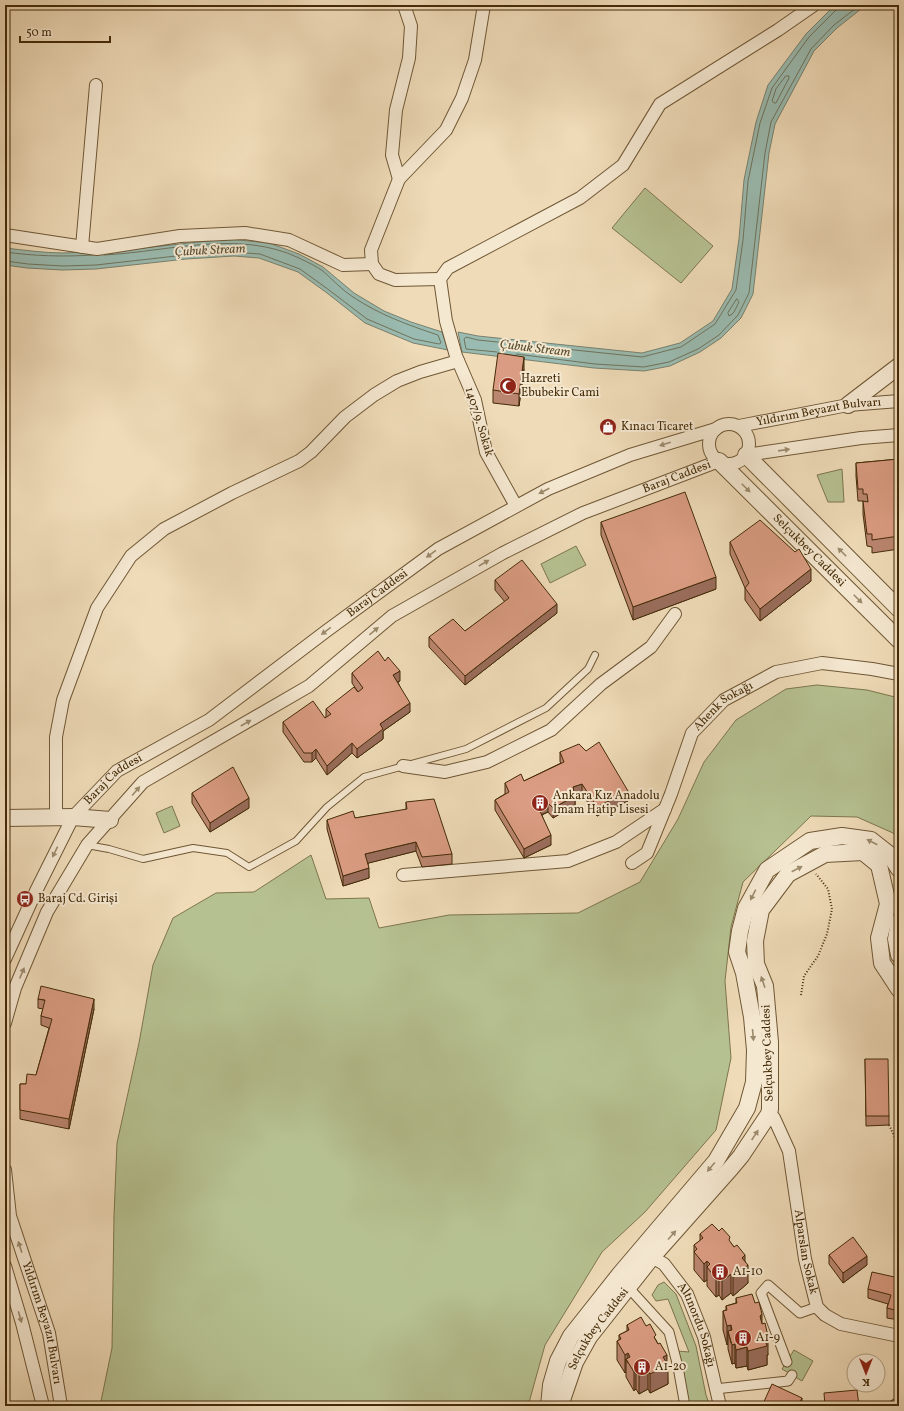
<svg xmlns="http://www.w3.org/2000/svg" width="904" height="1411" viewBox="0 0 904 1411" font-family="Vollkorn,serif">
	<rect width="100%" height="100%" fill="#efdbb8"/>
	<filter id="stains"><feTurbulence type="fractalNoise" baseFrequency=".005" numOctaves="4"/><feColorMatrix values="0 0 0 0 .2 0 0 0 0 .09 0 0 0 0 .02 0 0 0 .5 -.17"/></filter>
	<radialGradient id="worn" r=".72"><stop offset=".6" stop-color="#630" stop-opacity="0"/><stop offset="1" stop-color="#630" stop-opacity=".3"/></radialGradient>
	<g fill="#b6c191" stroke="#7d764c">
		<polygon points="645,188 713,246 681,283 612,228"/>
		<polygon points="842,469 844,502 828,502 817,475"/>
		<polygon points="576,546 586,565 550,583 541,564"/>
		<polygon points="817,685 867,690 899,698 899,838 893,833 857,817 811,816 743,882 731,927 725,981 731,1058 716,1130 645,1212 602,1252 545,1345 528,1406 100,1406 112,1348 114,1216 117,1143 139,1043 153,965 173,918 216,893 254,892 311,855 326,899 369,898 379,928 449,915 578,913 640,882 678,819 704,762 736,720 786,689"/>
		<polygon points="172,806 180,826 164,833 156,813"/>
		<polygon points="664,1282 676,1294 696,1346 706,1395 710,1406 685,1406 677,1351 689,1352 668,1299 656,1301 652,1295 658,1285"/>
		<polygon points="794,1350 813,1361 802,1381 782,1369"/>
	</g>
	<g fill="#9abbb1" stroke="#78816d">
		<polygon points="835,5 866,5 837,28 814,51 775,124 769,153 753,294 741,318 721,338 700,352 670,366 644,371 594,368 462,352 458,332 478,336 642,353 680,343 713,321 732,289 739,239 744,180 756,122 768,85 806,34"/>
		<path d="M229 239 269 243 299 254 323 267 354 293 384 311 411 322 442 332 448 350 413 343 365 323 327 293 298 272 259 258 234 256 186 259 96 269 62 270 27 268 5 265V248C24 250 44 253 63 253 119 252 174 244 229 239Z"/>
	</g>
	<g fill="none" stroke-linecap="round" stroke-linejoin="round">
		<g stroke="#6f735c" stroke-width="1">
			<polygon points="786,76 789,76 789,78 776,103 774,103 772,101 776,89"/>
			<path d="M5 252C34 256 63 257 93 255"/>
			<path d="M5 261 28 264 63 266 96 265 185 255 233 252 260 254 300 269 329 290 367 319 414 339 439 344 441 343 438 335C408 325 380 315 353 297 342 290 333 280 323 271 316 266 307 262 299 258 239 229 167 252 104 255"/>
			<polygon points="737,299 739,302 734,312 731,315 729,316 728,313"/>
			<polyline points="497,352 466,349 464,339 466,337 478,340 642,357 681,347 715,324 736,290 743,240 748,181 760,123 772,88 809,37 837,9 838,5"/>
			<polyline points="516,354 595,364 644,367 669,362 698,349 719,335 738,315 749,293 765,153 771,122 811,49 834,25 860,5"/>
		</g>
		<g stroke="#6f5734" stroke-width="8">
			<polyline id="service" points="87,845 109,849 143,859 193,848 227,853 249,867 296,841 327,807 364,777 466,749 546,708 588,669 595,655"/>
		</g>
		<g stroke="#6f5734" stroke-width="11">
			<g id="pedestrian">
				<polyline points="628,1287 669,1332 678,1367 685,1406"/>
				<polyline points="787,1362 761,1293 768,1285 800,1313 817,1307"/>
				<polyline points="715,1389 788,1381 792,1375"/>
			</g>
		</g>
		<g stroke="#6f5734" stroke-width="14">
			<g id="minor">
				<polyline points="399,179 392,155 396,110 409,58 411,26 404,5"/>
				<polyline points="5,235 97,249 180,236 245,233 289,240 343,265 372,264"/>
				<polyline points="82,247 96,85"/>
				<polyline points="440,279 395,280 379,274 372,264 371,250 399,179 446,130 462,98 475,60 484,5"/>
				<circle cx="729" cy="444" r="20"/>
				<path id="s1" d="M739 426 848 405 899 401"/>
				<polyline points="746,455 861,438 899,435"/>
				<polyline points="516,506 486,452 475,400 456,356 446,321 440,279 448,268 580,198 623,165 660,104 778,30 814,5"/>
				<polyline points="403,766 445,772 487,762 551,730 601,684 651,647 675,614"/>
				<polyline points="56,817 56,737 63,700 97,608 131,556 164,529 232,493 299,461 311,452 345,417 374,395 397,381 420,372 458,361"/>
				<path id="s2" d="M632 863 647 853 671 794 692 733 724 700 776 672 822 663 872 669 899 674"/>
				<polyline points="403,875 568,861 616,842 665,809"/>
				<path id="s3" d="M5 959 36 891 73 817 117 771 209 720 325 632 438 549 548 489 630 455 716 429"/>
				<path id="s4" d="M5 1023 15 988 47 912 87 845 143 782 309 686 392 616 503 553 583 513 719 461"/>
				<path id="s5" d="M769 1114 774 1118 789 1151 805 1259 817 1307 825 1315 841 1324 899 1336"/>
				<path id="s6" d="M5 1170 10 1216 49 1333 61 1406"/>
				<path id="s7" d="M652 1257 664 1264 687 1294 704 1337 720 1406"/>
				<polyline points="5,1266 22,1323 43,1406"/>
			</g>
		</g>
		<g stroke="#6f5734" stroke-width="18">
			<g id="tertiary">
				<polyline points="848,405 899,366"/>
				<polyline points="746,455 899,609"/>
				<path id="s8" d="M719 461 899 640"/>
				<polyline points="5,818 73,817 110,820"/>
				<polyline points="899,921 896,939 899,955"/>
				<polyline points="549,1406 551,1385 558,1361 571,1336 620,1274 716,1161 747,1108 754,1082 755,1050 752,1017 744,973 737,952 740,931 746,908 767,870 810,841 842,836 871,840 890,855 899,869"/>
				<path id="s9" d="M560 1406 575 1362 589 1337 652 1257 731 1168 741 1156 769 1114 770 1109V1042L765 986 756 964 755 941 761 910 788 874 825 854 863 852 879 865 888 904 879 938 882 963 899 989"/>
			</g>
		</g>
		<g stroke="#442b08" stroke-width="2" stroke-dasharray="1 2" stroke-linecap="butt">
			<polyline points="801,995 804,976 818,956 827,934 832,909 828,889 816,874"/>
			<polyline points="889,1125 899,1146"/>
		</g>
		<use href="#service" stroke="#f5e8d1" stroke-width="6"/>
		<use href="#pedestrian" stroke="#f5e8d1" stroke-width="9"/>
		<use href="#minor" stroke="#f5e8d1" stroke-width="12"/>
		<use href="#tertiary" stroke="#f5e8d1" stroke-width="16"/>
	</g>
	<g fill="#bb8670" stroke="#442b08">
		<polygon points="524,369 519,406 493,403 493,390"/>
		<polygon points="899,459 899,549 872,553 872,547 867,546 863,514 863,501 858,501 856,476 856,463"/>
		<polygon points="601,522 716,589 633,620 601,535"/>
		<polygon points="730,542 795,552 811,581 760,621 745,600 745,588 730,554"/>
		<polygon points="495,580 557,613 465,685 429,647 429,637 465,631 505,602 495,590"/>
		<polygon points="352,673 400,681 398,682 410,712 383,731 383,739 357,758 352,753 327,775 316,758 312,762 304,762 283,732 283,722 325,718 326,717 326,709 358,692 352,683"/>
		<polygon points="560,752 628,801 597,816 582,794 575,796 575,805 553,818 548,812 542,815 551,845 524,858 495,810 495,800 505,794 505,783 524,781 561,763 560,762"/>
		<polygon points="192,793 249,808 210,832 192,803"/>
		<polygon points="406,802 452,854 452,864 422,867 416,851 368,863 369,878 343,886 327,829 327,820 355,818 406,810"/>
		<polygon points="38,999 94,1009 69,1129 20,1119 20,1084 26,1084 36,1075 49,1028 41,1025 41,1016 43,1009 38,1008"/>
		<polygon points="865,1059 889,1116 889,1125 866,1126"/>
		<polygon points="719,1231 730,1242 745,1261 748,1283 733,1296 731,1293 722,1300 719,1295 716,1297 707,1286 707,1280 704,1282 694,1270 694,1245 700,1241 700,1234"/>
		<polygon points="829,1255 867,1265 843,1283 829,1264"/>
		<polygon points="899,1278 899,1320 887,1318 887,1308 888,1304 868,1298 868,1289"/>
		<polygon points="736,1298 755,1303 762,1324 768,1355 767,1355 767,1365 748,1370 747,1366 736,1368 735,1363 732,1364 728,1349 728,1344 727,1345 723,1330 723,1311 726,1310 726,1306 736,1303"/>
		<polygon points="627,1325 646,1326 656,1340 667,1363 668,1384 650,1393 648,1389 639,1394 636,1389 634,1391 626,1377 626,1372 625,1373 617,1360 617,1341 619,1340 619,1335 627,1331"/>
	</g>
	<g fill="#996d5b" stroke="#442b08">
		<polygon points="524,357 524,369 519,406 519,394"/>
		<polygon points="811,569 811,581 760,621 760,609"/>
		<polygon points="716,577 716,589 633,620 633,607"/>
		<polygon points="557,604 557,613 465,685 465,676"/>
		<polygon points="400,671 400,681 393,684 393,675"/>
		<polygon points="410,703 410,712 383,731 383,739 357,758 357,749 380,724"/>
		<polygon points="352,743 352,753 327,775 327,766"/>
		<polygon points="316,749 316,758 312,762 312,753"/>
		<polygon points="582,784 582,794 573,796 573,787"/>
		<polygon points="628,791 628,801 597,816 597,807"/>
		<polygon points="575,796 575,805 553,818 553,808"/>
		<polygon points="249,798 249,808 210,832 210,823"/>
		<polygon points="548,803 548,812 538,816 538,807"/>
		<polygon points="551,835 551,845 524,858 524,849"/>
		<polygon points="416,842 416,851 365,864 365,854"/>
		<polygon points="369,868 369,878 343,886 343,876"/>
		<polygon points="94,999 94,1009 69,1129 69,1119"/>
		<polygon points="745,1255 745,1268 748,1265 748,1283 733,1296 733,1277 742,1258"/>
		<polygon points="867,1256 867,1265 843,1283 843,1273"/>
		<polygon points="707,1261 707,1280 704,1282 704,1264"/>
		<polygon points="731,1274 731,1293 722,1300 722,1281"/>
		<polygon points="719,1277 719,1295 716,1297 716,1279"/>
		<polygon points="762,1314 762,1332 760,1316"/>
		<polygon points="731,1325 731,1343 728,1331 728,1344 727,1345 727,1326"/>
		<polygon points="768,1336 768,1355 767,1355 767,1365 748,1370 748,1351 764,1337"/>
		<polygon points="735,1344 735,1363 732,1364 732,1345"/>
		<polygon points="747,1347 747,1366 736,1368 736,1350"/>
		<polygon points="628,1353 628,1363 626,1359 626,1372 625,1373 625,1355"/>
		<polygon points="667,1355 667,1366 668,1365 668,1384 650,1393 650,1374 663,1357"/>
		<polygon points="636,1371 636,1389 634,1391 634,1372"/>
		<polygon points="648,1371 648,1389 639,1394 639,1376"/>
		<polygon points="802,1398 802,1406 798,1406"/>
	</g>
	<g fill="#da9c82" stroke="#442b08">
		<polygon points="498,353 524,357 519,394 493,390"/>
		<polygon points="899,459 899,489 896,489 897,498 899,498 899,536 872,540 872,534 867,534 863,501 868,502 867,494 863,494 863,489 858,489 856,463"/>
		<polygon points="685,492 716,577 633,607 601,522"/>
		<polygon points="760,520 795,552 799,549 811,569 760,609 745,588 749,583 730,542"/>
		<polygon points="522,560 557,604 465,676 429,637 453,619 465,631 509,598 495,580"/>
		<polygon points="378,651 385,661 388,657 400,671 393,675 410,703 380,724 383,729 357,749 352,743 327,766 316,749 312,753 304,753 283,722 313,701 325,718 331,714 326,709 354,687 358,692 363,688 352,673"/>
		<polygon points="599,742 628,791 597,807 582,784 573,787 575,796 553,808 548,803 538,807 551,835 524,849 495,800 509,792 505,783 521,774 524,781 564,762 560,752 579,744 586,751"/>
		<polygon points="233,767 249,798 210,823 192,793"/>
		<polygon points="434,799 452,854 422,857 416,842 365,854 369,868 343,876 327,820 353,811 355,818 407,809 406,802"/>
		<polygon points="41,986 94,999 69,1119 20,1110 20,1084 26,1084 27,1074 36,1075 52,1019 41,1016 45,1000 38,999"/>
		<polygon points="865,1059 888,1059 889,1116 866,1116"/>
		<polygon points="712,1224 719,1231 722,1228 730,1237 729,1240 734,1247 737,1245 745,1255 742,1258 748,1265 733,1277 731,1274 722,1281 719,1277 716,1279 707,1267 710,1264 707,1261 704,1264 694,1252 697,1249 694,1245 703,1238 700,1234"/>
		<polygon points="853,1237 867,1256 843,1273 829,1255"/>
		<polygon points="872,1272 899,1278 899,1311 887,1308 891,1295 868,1289"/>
		<polygon points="752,1294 755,1303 759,1302 762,1314 760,1316 762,1324 765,1323 768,1336 764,1337 767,1346 748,1351 747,1347 736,1350 735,1344 732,1345 728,1331 732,1330 731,1325 727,1326 723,1311 727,1310 726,1306 737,1303 736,1298"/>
		<polygon points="641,1317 646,1326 650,1324 656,1335 654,1337 658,1344 660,1343 667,1355 663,1357 668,1365 650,1374 648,1371 639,1376 636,1371 634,1372 626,1359 630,1357 628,1353 625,1355 617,1341 621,1339 619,1335 629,1330 627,1325"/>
		<polygon points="772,1384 802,1398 798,1406 762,1406"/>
		<polygon points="857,1390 859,1406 825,1406 824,1393"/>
		<polygon points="895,1398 899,1403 899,1406 884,1406"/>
		<polygon points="656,1403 657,1406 646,1406"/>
	</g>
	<defs><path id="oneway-solid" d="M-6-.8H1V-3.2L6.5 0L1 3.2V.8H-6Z"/></defs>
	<g fill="#9c8a6c">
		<use href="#oneway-solid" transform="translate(665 444) rotate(163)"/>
		<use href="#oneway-solid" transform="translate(784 450) rotate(-8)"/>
		<use href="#oneway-solid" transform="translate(746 488) rotate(45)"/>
		<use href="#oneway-solid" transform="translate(544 491) rotate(153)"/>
		<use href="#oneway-solid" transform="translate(842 552) rotate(-135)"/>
		<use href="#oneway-solid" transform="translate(431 554) rotate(144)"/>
		<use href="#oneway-solid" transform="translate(484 563) rotate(-30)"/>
		<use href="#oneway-solid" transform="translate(858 599) rotate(45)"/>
		<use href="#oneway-solid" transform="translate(326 631) rotate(143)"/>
		<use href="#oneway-solid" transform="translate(374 631) rotate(-40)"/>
		<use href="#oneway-solid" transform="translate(246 723) rotate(-30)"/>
		<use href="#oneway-solid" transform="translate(136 791) rotate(-49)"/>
		<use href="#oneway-solid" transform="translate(872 842) rotate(-153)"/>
		<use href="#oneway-solid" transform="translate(55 852) rotate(116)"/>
		<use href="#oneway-solid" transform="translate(797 869) rotate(-27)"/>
		<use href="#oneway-solid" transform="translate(753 895) rotate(117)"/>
		<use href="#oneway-solid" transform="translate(22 973) rotate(-67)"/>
		<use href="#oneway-solid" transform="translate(763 982) rotate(-109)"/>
		<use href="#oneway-solid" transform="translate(753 1035) rotate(85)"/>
		<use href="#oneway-solid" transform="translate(755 1135) rotate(-56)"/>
		<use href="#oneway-solid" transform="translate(711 1167) rotate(130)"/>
		<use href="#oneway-solid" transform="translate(672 1235) rotate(-48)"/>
		<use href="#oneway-solid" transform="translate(20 1247) rotate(-108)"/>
		<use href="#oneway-solid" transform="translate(20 1317) rotate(74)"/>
	</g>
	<defs>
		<g id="mosque-disc" transform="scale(0.9)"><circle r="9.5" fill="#8f2418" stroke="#f5e8d1"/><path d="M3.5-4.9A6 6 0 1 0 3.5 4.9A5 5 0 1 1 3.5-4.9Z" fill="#fff"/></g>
		<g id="shop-disc" transform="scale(0.9)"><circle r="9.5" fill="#8f2418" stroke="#f5e8d1"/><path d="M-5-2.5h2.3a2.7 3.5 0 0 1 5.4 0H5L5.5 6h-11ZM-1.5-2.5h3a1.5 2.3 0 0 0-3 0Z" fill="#fff"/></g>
		<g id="building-disc" transform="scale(0.9)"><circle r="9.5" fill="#8f2418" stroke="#f5e8d1"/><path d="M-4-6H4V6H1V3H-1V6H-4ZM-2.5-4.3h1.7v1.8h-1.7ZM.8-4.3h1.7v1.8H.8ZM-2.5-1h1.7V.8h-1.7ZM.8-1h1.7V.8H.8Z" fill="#fff"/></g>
		<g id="bus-disc" transform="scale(0.9)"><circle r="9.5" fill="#8f2418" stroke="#f5e8d1"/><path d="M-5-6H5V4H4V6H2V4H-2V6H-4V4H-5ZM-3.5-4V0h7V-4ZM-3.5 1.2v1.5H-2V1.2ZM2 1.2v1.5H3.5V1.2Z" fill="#fff"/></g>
	</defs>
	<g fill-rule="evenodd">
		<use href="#mosque-disc" x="508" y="386"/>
		<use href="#shop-disc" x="608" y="427"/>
		<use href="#building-disc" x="540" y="803"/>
		<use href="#bus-disc" x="25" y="899"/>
		<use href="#building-disc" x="720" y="1272"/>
		<use href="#building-disc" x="743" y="1338"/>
		<use href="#building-disc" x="642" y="1367"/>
	</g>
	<g text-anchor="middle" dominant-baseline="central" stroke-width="4" stroke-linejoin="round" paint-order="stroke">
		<g font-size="12" fill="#442b08" stroke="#f5e8d1" text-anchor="start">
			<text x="521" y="379">Hazreti<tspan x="521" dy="14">Ebubekir Cami</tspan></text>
			<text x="621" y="427">Kınacı Ticaret</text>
			<text x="553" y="796">Ankara Kız Anadolu<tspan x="553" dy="14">İmam Hatip Lisesi</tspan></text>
			<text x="38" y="899">Baraj Cd. Girişi</text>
			<text x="733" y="1272">A1-10</text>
			<text x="756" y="1338">A1-9</text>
			<text x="655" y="1367">A1-20</text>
		</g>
		<g font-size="12" fill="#442b08" stroke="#f5e8d1">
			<text stroke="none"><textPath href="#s1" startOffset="81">Yıldırım Beyazıt Bulvarı</textPath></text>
			<text transform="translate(479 422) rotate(73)">1407/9. Sokak</text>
			<text stroke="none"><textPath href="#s4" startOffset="899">Baraj Caddesi</textPath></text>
			<text stroke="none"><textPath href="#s8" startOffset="127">Selçukbey Caddesi</textPath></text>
			<text stroke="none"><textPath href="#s3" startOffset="537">Baraj Caddesi</textPath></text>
			<text stroke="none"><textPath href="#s2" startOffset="188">Ahenk Sokağı</textPath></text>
			<text stroke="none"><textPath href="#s3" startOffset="213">Baraj Caddesi</textPath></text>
			<text transform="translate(768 1053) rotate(-92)">Selçukbey Caddesi</text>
			<text stroke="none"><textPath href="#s5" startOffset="145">Alparslan Sokak</textPath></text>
			<text stroke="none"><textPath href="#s6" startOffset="158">Yıldırım Beyazıt Bulvarı</textPath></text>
			<text stroke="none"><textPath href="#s7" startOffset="84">Altınordu Sokağı</textPath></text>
			<text stroke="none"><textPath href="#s9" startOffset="87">Selçukbey Caddesi</textPath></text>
		</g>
		<g font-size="13" font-style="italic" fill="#5a4f32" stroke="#f5e8d1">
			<text transform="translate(210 251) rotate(-3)">Çubuk Stream</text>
			<text transform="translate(535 349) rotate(7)">Çubuk Stream</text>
		</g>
	</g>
	<rect width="904" height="1411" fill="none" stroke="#efdbb8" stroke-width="20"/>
	<rect x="6" y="6" width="892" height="1399" fill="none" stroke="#442b08" stroke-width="2"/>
	<rect x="10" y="10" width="884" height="1391" fill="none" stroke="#442b08"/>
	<g transform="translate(866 1373) rotate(180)"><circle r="19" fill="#f5e8d1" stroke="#ae9c81"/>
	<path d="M0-3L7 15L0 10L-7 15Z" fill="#8f2418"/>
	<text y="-6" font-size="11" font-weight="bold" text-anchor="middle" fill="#442b08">K</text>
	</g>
	<path d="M20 36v6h90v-6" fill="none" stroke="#442b08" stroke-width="2"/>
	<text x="26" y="36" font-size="12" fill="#442b08" stroke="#f5e8d1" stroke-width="3" paint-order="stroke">50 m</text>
	<rect width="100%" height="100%" filter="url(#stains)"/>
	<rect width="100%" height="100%" fill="url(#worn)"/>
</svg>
